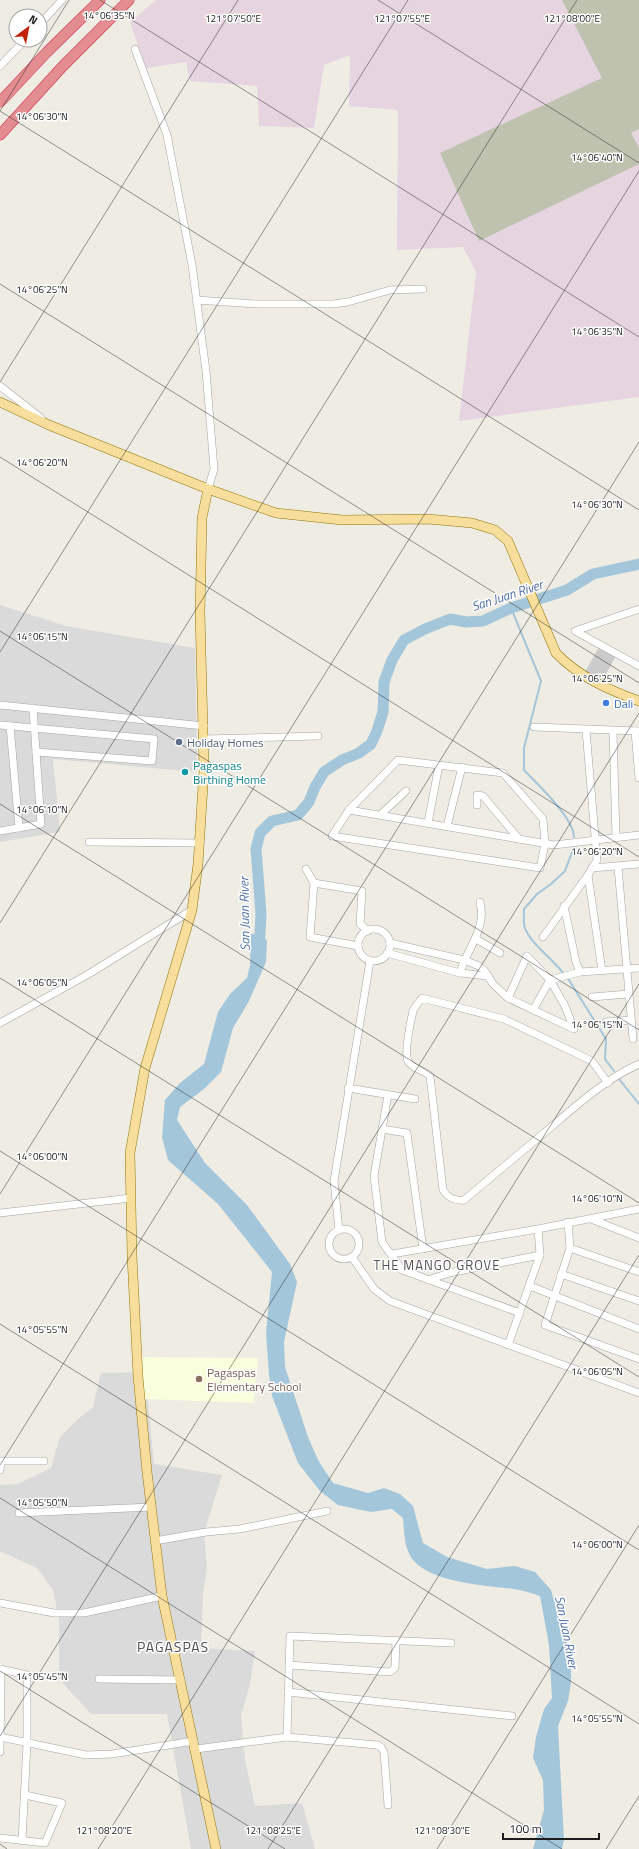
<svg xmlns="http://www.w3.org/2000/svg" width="639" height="1849" viewBox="0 0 639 1849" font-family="'Titillium Web',sans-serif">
	<rect width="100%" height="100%" fill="#eeece3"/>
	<g fill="#dbdada">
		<polygon points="0,605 66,626 195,648 197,772 53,759 60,832 0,842"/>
		<polygon points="145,1372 154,1464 222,1475 204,1533 207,1568 203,1593 201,1648 255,1651 250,1684 241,1716 245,1760 255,1806 302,1803 315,1849 191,1849 167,1714 91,1714 59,1679 59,1620 53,1590 37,1568 0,1551 0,1485 18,1484 51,1468 60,1437 78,1419 93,1407 101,1373"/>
	</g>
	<polygon fill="#e6d5e1" points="156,0 639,0 639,397 459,421 476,272 463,247 397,250 398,110 349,106 350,55 324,65 314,128 259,126 257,86 190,81 186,62 146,68 130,22"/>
	<polygon fill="#f9fedc" points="140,1357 258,1358 254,1403 143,1399"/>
	<polygon fill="#cbcbcb" points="599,647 616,656 602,681 585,672"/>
	<polygon fill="#bfc2af" points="562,0 639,0 639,129 631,133 639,148 639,164 479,241 440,153 602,78"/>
	<path fill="#a4c6da" d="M251 933 267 940 266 962 249 1001 233 1028 221 1072 204 1089 180 1107 177 1120 205 1163 247 1205 290 1264 297 1282 284 1342 285 1367 308 1437 318 1460 333 1483 368 1493 384 1488 400 1494 413 1506 423 1543 447 1557 487 1569 515 1566 535 1572 551 1590 571 1661V1683L568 1701 558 1726 564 1840 562 1849H533L544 1810 543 1780 533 1758 536 1737 544 1709 552 1698 549 1645 540 1596C531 1593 522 1590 513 1589 486 1585 419 1583 408 1551 404 1541 404 1528 403 1518L392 1509 371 1512 338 1505 320 1491 298 1463 272 1396 269 1375 266 1333 272 1272 218 1204 168 1160 162 1137 165 1100 180 1083 204 1064 218 1012 230 994 247 978 250 965Z"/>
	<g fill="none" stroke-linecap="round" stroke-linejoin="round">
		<g stroke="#a4c6da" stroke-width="2">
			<path d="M511 608 541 681 524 748V770C538 785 573 817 574 837"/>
			<path d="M564 974C554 960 530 943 525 928 523 923 524 915 524 909L537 894 551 884 565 871 574 847"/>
			<polyline points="567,977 606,1039 605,1059 614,1071"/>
			<polyline points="619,1079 639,1104"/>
		</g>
		<polyline stroke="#a4c6da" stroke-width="11" points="259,952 261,914 256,849 260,833 272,821 298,815 309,802 315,787 324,772 342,760 359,753 371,744 377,731 383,712 384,682 392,660 404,640 425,629 450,619 466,622 483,621 511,608 567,590 593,574 639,564"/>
		<g stroke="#a4a4a4" stroke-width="8">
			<g id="minor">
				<polyline points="40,24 62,0"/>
				<polyline points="135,49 167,135 192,265 206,371 214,469 208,489"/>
				<polyline points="0,66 25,40"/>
				<polyline points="196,300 257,304 333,304 348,302 390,290 423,289"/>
				<polyline points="0,386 41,418"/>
				<polyline points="639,609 575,631 639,666"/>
				<polyline points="0,705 204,726"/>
				<polyline points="0,725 154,739 152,761 36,752"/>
				<polyline points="10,726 19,828"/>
				<polyline points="534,727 639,731"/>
				<polyline points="613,731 616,837"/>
				<polyline points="635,731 639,778"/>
				<polyline points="204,739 318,736"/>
				<polygon points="398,760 503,773 543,819 545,844 540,868 332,836 349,810"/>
				<polyline points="477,805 477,795 483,796 519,839"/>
				<polyline points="349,810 554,845 639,835"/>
				<polyline points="380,815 406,791"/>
				<polyline points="428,823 439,765"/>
				<polyline points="447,826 462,767"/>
				<polyline points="0,831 41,824 33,708"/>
				<polyline points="89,842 200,843"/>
				<polyline points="618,867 633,1039"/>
				<polyline points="592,868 639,864"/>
				<polyline points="306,869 314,883 362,891 360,924 368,931"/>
				<polyline points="588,875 602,971"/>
				<polyline points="314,883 310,937 358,946"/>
				<polyline points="564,906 576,962 580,972"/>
				<circle cx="374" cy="945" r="16"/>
				<polyline points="543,937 588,875 597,860 586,730"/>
				<polyline points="476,939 500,953"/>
				<polyline points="390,943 464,960 479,966 484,970 493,984 508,998"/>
				<polyline points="387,953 460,973 488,976"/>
				<polygon points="527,956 550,980 565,1006 574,1029 508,998"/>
				<path d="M460 973C467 948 487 929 480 902"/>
				<polyline points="592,997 628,994"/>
				<polyline points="533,1010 550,980 580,972 639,968"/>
				<polyline points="606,1022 631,1020"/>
				<polyline points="0,1023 87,975 192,910"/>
				<path d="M608 1083 592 1061 504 1019 422 998C419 1002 415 1006 413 1011 411 1020 404 1053 408 1061 412 1069 424 1070 430 1076L443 1190C448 1198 454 1201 464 1200 493 1176 521 1152 550 1128 578 1104 606 1079 639 1064"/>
				<polyline points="348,1088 415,1099"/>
				<polyline points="388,1095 374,1176 382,1242 402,1270 520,1313"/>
				<polyline points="382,1129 407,1133 423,1249"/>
				<polyline points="0,1213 131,1198"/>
				<polyline points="591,1219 639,1238"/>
				<polyline points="568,1222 570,1248 545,1325 639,1359"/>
				<circle cx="344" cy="1244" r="15"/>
				<polyline points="339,1230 334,1181 370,961"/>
				<polyline points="570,1248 639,1272"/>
				<polyline points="392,1254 538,1229 639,1209"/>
				<polyline points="352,1257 374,1289 390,1301 639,1393"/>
				<polyline points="561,1274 639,1301"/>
				<polyline points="428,1280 449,1273 540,1255"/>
				<polyline points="530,1286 639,1329"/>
				<polyline points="508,1345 540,1255 538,1229"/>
				<polyline points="0,1470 1,1461 44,1461"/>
				<polyline points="19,1513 151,1507"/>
				<polyline points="155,1541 206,1532 240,1529 327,1511"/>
				<polyline points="0,1603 54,1613 84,1613 162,1596"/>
				<polyline points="289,1665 390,1672 395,1668 396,1641"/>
				<polyline points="0,1669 27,1675 27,1743 22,1841"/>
				<polyline points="99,1679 181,1680"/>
				<polyline points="288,1692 512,1716"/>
				<polyline points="0,1737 86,1755 112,1754 194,1741"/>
				<polyline points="287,1737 377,1745 381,1747 384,1752 388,1805"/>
				<polyline points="196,1749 287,1737 290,1636 451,1643"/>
				<polyline points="0,1752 1,1669"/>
				<polyline points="0,1838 45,1843 62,1803 25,1795"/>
			</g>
		</g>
		<g stroke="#907606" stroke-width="10">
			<g id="major">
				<path d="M0 402 49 425 208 489 276 513 342 520 428 519 472 523 495 530 508 541 556 653C579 677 609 690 639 701"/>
				<polyline points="208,489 202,518 200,613 204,770 198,864 192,910 145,1068 130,1153 132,1256 138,1376 147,1472 162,1596 216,1849"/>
			</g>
		</g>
		<g stroke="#d12a4c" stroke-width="11">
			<g id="highway">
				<polyline points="0,102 47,52 100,0"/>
				<polyline points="0,135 63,66 129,0"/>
			</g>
		</g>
		<use href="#minor" stroke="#fff" stroke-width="7"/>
		<use href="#major" stroke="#f8de9d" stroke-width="9"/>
		<use href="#highway" stroke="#e38d90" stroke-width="10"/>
	</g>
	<path fill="none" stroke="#1d1d1d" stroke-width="1" stroke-opacity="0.45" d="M100 0 639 337M378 0 639 163M0 111 69 0M0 111 639 510M0 284 639 683M0 382 238 0M0 457 639 857M0 631 639 1030M0 652 408 0M0 804 639 1203M0 923 577 0M0 978 639 1377M0 1151 639 1550M0 1194 639 171M0 1324 639 1724M0 1465 639 442M0 1498 562 1849M0 1671 285 1849M0 1736 639 713M0 1844 7 1849M98 1849 639 984M268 1849 639 1255M437 1849 639 1525M606 1849 639 1796"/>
	<circle fill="#3f7fe0" stroke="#fff" stroke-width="1.5" cx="606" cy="703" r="4"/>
	<circle fill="#5c6f8a" stroke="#fff" stroke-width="1.5" cx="179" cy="742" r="4"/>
	<circle fill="#0f9aa8" stroke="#fff" stroke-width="1.5" cx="185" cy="772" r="4"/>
	<circle fill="#8d6e63" stroke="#fff" stroke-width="1.5" cx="199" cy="1379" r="4"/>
	<g text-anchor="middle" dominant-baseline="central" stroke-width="3" stroke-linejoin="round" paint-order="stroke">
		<g font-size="12" fill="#366cbe" stroke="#fff" text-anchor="start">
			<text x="614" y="703">Dali</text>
		</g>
		<g font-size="12" fill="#4e5e75" stroke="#fff" text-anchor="start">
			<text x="187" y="742">Holiday Homes</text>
		</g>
		<g font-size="12" fill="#0d838f" stroke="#fff" text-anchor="start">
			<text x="193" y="765">Pagaspas<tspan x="193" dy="14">Birthing Home</tspan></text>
		</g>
		<g font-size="12" fill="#785e54" stroke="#fff" text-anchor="start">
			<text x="207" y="1372">Pagaspas<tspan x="207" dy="14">Elementary School</tspan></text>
		</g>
		<g font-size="13" font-style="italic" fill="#4d6ea8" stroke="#fff">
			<text transform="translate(507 595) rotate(-18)">San Juan River</text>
			<text transform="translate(244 914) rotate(-91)">San Juan River</text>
			<text transform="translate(567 1632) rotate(79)">San Juan River</text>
		</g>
		<g font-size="13" letter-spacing="1" fill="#505050" stroke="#fff">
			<text x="437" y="1265">THE MANGO GROVE</text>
		</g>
		<g font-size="14" letter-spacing="1" fill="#505050" stroke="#fff">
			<text x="173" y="1646">PAGASPAS</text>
		</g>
	</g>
	<g font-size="10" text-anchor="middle" fill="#1d1d1d" stroke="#fff" stroke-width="3" stroke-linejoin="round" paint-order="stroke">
		<text x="109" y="19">14°06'35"N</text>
		<text x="233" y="22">121°07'50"E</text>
		<text x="402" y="22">121°07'55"E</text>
		<text x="572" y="22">121°08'00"E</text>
		<text x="42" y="120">14°06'30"N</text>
		<text x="597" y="161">14°06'40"N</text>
		<text x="42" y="293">14°06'25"N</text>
		<text x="597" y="335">14°06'35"N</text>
		<text x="42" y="466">14°06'20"N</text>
		<text x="597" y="508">14°06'30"N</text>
		<text x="42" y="640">14°06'15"N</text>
		<text x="597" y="682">14°06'25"N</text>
		<text x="42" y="813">14°06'10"N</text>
		<text x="597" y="855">14°06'20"N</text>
		<text x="42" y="986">14°06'05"N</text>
		<text x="597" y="1028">14°06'15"N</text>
		<text x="42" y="1160">14°06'00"N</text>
		<text x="597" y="1202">14°06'10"N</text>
		<text x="42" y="1333">14°05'55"N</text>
		<text x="597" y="1375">14°06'05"N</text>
		<text x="42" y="1506">14°05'50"N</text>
		<text x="597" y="1548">14°06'00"N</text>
		<text x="42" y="1680">14°05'45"N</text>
		<text x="597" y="1722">14°05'55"N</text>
		<text x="104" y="1834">121°08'20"E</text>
		<text x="273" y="1834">121°08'25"E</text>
		<text x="442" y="1834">121°08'30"E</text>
	</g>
	<g transform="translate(28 28) rotate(32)"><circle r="19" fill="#ffffff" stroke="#a5a5a5"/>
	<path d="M0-3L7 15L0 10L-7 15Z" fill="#c22207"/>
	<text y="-6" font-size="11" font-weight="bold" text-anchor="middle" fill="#1d1d1d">N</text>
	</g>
	<path d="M503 1833v6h96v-6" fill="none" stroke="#1d1d1d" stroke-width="2"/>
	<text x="509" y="1833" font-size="12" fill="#1d1d1d" stroke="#ffffff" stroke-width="3" paint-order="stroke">100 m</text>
</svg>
